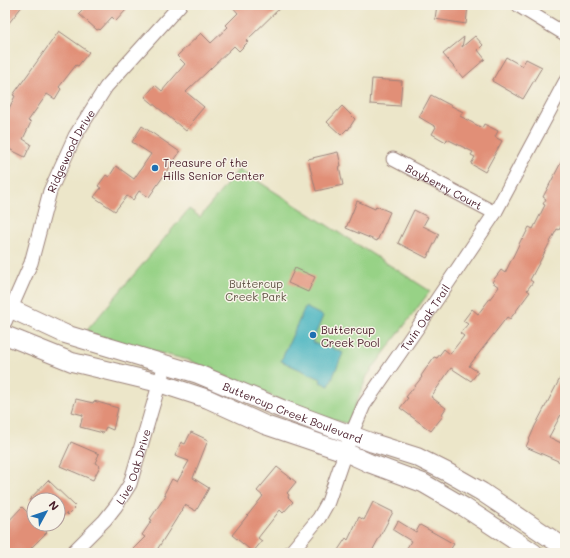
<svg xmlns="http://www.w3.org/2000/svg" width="570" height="558" viewBox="0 0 570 558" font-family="Mali,sans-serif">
	<rect width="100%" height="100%" fill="#f7f3e8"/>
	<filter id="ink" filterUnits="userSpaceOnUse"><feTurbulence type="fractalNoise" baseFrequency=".025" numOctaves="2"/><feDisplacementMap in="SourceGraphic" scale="8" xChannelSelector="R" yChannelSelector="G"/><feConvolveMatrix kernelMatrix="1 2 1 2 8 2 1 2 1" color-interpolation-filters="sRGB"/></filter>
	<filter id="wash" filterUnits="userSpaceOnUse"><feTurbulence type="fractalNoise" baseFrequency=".012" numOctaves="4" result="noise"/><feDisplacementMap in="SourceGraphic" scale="16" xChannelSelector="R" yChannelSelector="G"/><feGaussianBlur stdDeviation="0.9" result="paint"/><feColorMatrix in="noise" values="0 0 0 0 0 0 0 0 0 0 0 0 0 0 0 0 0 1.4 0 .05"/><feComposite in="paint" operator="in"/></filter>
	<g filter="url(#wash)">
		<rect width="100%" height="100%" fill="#ece6c9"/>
		<polygon fill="#97d286" stroke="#707858" points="239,169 430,291 367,376 348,424 311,413 188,360 84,334 189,209 200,217"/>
		<polygon fill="#46b4c0" stroke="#486a76" points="305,307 323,316 312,342 324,348 326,345 343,353 329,386 320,382 321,379 281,361"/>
		<g id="blocks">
			<g fill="#e18f77">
				<polygon points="5,5 23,5 5,28"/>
				<polygon points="88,5 123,5 122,7 126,10 116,21 112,17 100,30 99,29 97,30 79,14"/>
				<polygon points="231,5 283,5 246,41 248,42 239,51 234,46 186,92 204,107 192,121 193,122 186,131 145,97 155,85 162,91 185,64 177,56 201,33 211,43 228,27 226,25 238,13"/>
				<polygon points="437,5 468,5 466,24 435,19"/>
				<polygon points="59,31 89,52 78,66 76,65 59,87 61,89 55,99 47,94 28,121 31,122 23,139 31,144 25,157 5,147 5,117 15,96 13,95"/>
				<polygon points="475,36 483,45 478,50 485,59 463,78 443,54 464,37 462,47"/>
				<polygon points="506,57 522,66 526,59 542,67 523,99 492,81"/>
				<polygon points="372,79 402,81 400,106 370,104"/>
				<polygon points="431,95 463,112 460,116 482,128 484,124 498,131 495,137 502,141 485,172 471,164 475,157 471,155 473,152 447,139 446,142 432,134 436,127 419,117"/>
				<polygon points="342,106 355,119 348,130 347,129 341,135 327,122"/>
				<polygon points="142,126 180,152 149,197 139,191 133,200 127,196 115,211 94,197 101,188 98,186 106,175 109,177 116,166 134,179 151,154 132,142"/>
				<polygon points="338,152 341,166 339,166 343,185 316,191 308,159"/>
				<polygon points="565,155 565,219 559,230 557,229 530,280 533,282 527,290 530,292 510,319 507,317 469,366 478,372 471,381 451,368 431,397 446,408 442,414 443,416 431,431 400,408 408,398 406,397 422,377 421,376 434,357 437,358 444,349 450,354 464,336 460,333 468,324 463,321 472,309 478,314 499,287 492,282 501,270 505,273 522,238 523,239 529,227 533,229 545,205 543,204 546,199 543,197"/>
				<polygon points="357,201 375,209 376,206 390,212 377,241 346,228"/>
				<polygon points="414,210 428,217 423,226 439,234 427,258 398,243"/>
				<polygon points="295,268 315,277 308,292 288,283"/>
				<polygon points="565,369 565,407 549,437 565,445 565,464 526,447 535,426"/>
				<polygon points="76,399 93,403 94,401 118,408 113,430 106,427 103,433 80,427 83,415 72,412"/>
				<polygon points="191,432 208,440 193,478 209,488 196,511 185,505 155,553 129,553 145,537 142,535 152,520 150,519 166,495 164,494 172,479 177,482 189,461 175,456 181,442 185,444"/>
				<polygon points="71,442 99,454 95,463 100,466 93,480 60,466"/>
				<polygon points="277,467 296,482 287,493 289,495 288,497 293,502 283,513 280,510 258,538 262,541 253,552 232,535 263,496 257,491"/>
				<polygon points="48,480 76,507 68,515 66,513 58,521 58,500 29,500"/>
				<polygon points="373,502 393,512 371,553 336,553 346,538 348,540 359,517 364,520"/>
				<polygon points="22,507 34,519 34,524 39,524 47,532 26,553 5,553 5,525"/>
				<polygon points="398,521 416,532 420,525 454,544 448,553 404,553 411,541 393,530"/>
			</g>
		</g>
	</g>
	<g filter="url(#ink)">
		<use href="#blocks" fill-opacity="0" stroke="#9b827a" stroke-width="1"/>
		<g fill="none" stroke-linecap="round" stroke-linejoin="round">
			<g stroke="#9b827a" stroke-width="15">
				<g id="street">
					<polyline points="519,6 565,34"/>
					<path id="s1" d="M393 159 495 213"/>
					<path id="s2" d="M5 322 31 263 50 191 75 136 106 87 180 5"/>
					<path id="s3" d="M72 553 105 520 116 506 130 484 165 364"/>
					<path id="s4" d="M290 553 319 518 328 502 351 435 364 405 425 317 495 213 565 82"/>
				</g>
			</g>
			<g stroke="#9b827a" stroke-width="20">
				<g id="secondary">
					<path id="s5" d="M5 306 65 334 198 374 282 409 373 443 417 457 447 472 482 492 565 548"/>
					<polyline points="5,335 72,362 159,383 208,399 265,425 345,452 369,463 423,483 464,507 534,553"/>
				</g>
			</g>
			<use href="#street" stroke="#fff" stroke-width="13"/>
			<use href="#secondary" stroke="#fff" stroke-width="18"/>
		</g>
	</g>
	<g fill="#1f6fb2" stroke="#f7f3e8" stroke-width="1.5">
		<circle cx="155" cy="168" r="4"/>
		<circle cx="313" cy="335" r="4"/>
	</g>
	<g text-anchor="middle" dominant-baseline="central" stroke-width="3" stroke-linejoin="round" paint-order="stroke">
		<g font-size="11" fill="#4a1f2b" stroke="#f7f3e8">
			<text stroke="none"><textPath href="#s2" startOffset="184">Ridgewood Drive</textPath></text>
			<text stroke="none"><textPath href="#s1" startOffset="58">Bayberry Court</textPath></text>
			<text stroke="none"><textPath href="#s4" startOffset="274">Twin Oak Trail</textPath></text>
			<text stroke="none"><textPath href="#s5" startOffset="307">Buttercup Creek Boulevard</textPath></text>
			<text stroke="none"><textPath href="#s3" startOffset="108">Live Oak Drive</textPath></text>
		</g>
		<g font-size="11" fill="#4a1f2b" stroke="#f7f3e8" text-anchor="start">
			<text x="163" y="162">Treasure of the<tspan x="163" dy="13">Hills Senior Center</tspan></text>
			<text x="321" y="329">Buttercup<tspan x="321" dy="13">Creek Pool</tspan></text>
		</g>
		<g font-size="11" fill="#615546" stroke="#f7f3e8">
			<text x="256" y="283">Buttercup<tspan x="256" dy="13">Creek Park</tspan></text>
		</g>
	</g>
	<rect width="570" height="558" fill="none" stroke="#f7f3e8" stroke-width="20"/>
	<g transform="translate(46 512) rotate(50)"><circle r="19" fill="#f7f3e8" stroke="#b29e9c"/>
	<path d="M0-3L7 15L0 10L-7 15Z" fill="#1f6fb2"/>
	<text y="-6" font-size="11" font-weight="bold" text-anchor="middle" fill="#4a1f2b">N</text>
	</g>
</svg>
